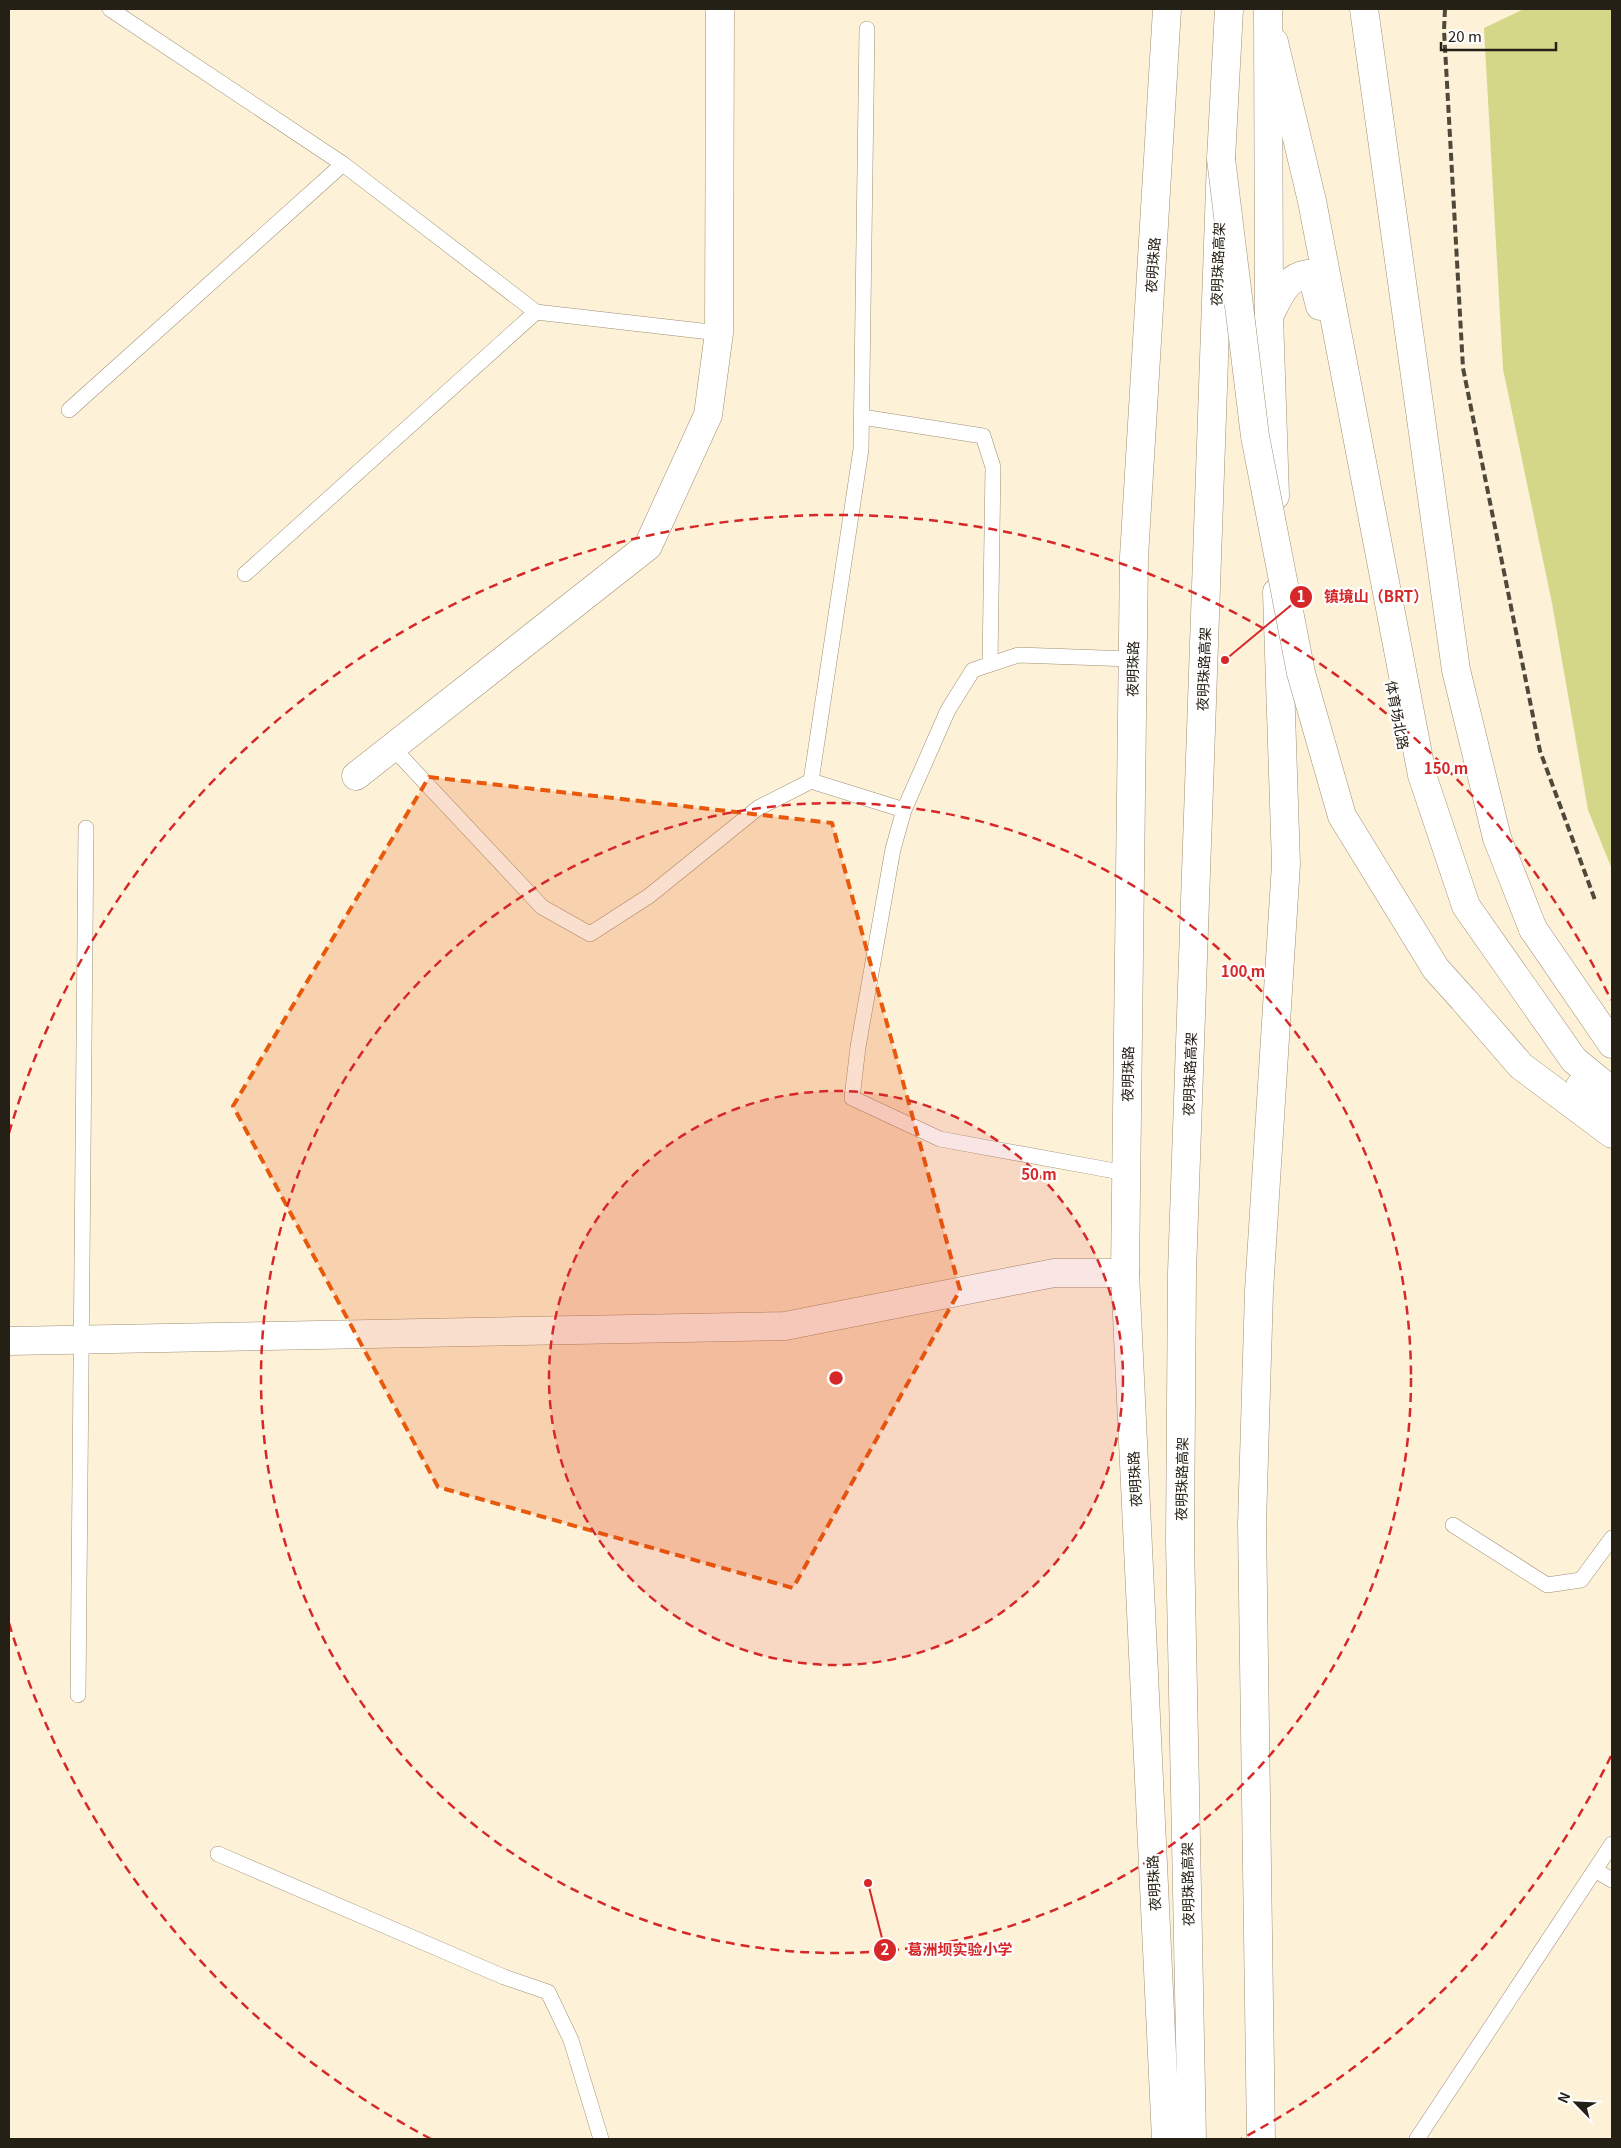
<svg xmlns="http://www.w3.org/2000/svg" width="1621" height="2148" viewBox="0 0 1621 2148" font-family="Georgia,'Noto Sans SC',serif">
	<rect width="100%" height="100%" fill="#fdf1d8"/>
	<polygon fill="#d4d788" points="1524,9 1612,9 1612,869 1588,810 1552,603 1503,369 1484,28"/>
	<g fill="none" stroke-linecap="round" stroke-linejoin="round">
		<g stroke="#9e9074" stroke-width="16">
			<g id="lane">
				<polyline points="110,9 343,164 536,312 719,333"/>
				<polyline points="69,410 343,164"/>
				<polyline points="862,417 983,436 993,467 990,664"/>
				<polyline points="245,574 536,312"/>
				<polyline points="392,747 542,907 590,934 649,896 758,808 811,781 904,810 893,849 858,1047 852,1098 940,1139 1126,1173"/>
				<polyline points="811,781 861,449 867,29"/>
				<polyline points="904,810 948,710 973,670 1018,655 1132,659"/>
				<polyline points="1453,1525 1547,1585 1581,1580 1612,1538"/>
				<polyline points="78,1695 86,828"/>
				<polyline points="218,1854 504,1977 548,1992 571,2040 601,2139"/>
				<polyline points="1595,1870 1612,1880"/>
				<polyline points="1417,2139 1612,1844"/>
			</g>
		</g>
		<g stroke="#9e9074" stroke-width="29">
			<g id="street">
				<polyline points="356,776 648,546 708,415 719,333 720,9"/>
				<polyline points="9,1341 785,1326 1054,1273 1125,1273"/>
			</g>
		</g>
		<g stroke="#9e9074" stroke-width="29">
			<g id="secondary">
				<polyline points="1274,42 1312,201 1422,775 1466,906 1574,1060 1612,1091"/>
				<path d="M1269 316C1279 298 1285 277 1308 274L1313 279 1320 306"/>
				<polyline points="1533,929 1612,1044"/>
				<polyline points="1463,999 1521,1066 1612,1134"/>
				<polyline points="1580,1086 1612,1113"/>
			</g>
		</g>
		<g stroke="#9e9074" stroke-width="29">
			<g id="primary">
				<polyline points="1268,9 1269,316 1275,496"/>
				<polyline points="1364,9 1456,670 1497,838 1533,929"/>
				<polyline points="1166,2139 1125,1273 1134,557 1167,9"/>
				<polyline points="1261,2139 1252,1524 1259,1291 1286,864 1277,592"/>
			</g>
		</g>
		<g stroke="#9e9074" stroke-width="29">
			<polyline id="highway" points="1192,2139 1180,1542 1182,1272 1221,159 1229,9"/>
		</g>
		<use href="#lane" stroke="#fff" stroke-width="15"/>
		<use href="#street" stroke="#fff" stroke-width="28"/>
		<use href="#secondary" stroke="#fff" stroke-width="28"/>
		<use href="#primary" stroke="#fff" stroke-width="28"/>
		<use href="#highway" stroke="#fff" stroke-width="28"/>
		<polyline stroke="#4f493b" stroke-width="4" stroke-dasharray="8 4" stroke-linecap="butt" points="1445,9 1444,30 1463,368 1540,751 1595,900"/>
		<g stroke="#9e9074" stroke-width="29" stroke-linecap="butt">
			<polyline id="primary-bridge" points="1221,159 1255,436 1301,673 1342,816 1436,969 1463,999"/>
		</g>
		<use href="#primary-bridge" stroke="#fff" stroke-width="28"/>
	</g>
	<path fill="#e8590c" fill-opacity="0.2" stroke="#e8590c" stroke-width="4" stroke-dasharray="10 6" stroke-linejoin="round" d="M429 777 832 823 960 1290 793 1588 438 1487 233 1106Z"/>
	<circle cx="836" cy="1378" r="287" fill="#d62828" fill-opacity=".12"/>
	<g fill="none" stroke="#d62828" stroke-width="2.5" stroke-dasharray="9 6">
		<circle cx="836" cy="1378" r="287"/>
		<circle cx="836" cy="1378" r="575"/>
		<path d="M1611 1756A862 862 0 0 1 1241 2139M431 2139A862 862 0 0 1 9 1623M9 1133A862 862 0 0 1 1611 1000"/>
	</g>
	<g text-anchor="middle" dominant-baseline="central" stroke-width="4.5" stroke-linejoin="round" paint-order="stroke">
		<g font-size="14" fill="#252015" stroke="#fff">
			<text transform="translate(1217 264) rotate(-88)">夜明珠路高架</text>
			<text transform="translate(1152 265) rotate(-86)">夜明珠路</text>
			<text transform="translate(1132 669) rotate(-89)">夜明珠路</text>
			<text transform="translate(1203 669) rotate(-88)">夜明珠路高架</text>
			<text transform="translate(1398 715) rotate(79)">体育场北路</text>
			<text transform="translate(1127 1074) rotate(-89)">夜明珠路</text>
			<text transform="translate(1189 1074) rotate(-88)">夜明珠路高架</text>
			<text transform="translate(1134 1479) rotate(-93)">夜明珠路</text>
			<text transform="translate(1181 1479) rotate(-89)">夜明珠路高架</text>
			<text transform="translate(1153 1883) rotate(-93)">夜明珠路</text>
			<text transform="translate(1187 1884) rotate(-91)">夜明珠路高架</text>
		</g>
	</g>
	<circle cx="836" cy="1378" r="8" fill="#d62828" stroke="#fff" stroke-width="2.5"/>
	<g font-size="15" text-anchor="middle" font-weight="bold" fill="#d62828" stroke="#fff" stroke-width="4.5" stroke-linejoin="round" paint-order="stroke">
		<text x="1446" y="774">150 m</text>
		<text x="1243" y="977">100 m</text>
		<text x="1039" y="1180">50 m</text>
	</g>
	<path fill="none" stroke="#d62828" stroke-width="2" d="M1225 660L1301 597M868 1883L885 1950"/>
	<g fill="#d62828" stroke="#fff" stroke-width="2">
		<circle cx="1225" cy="660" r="5"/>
		<circle cx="868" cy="1883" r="5"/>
		<circle cx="1301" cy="597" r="12"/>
		<circle cx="885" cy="1950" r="12"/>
	</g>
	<g font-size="15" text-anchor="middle" font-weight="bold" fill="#fff">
		<text x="1301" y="602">1</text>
		<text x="885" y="1955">2</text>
	</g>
	<g font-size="15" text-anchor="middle" font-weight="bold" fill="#d62828" stroke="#fff" stroke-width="4.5" stroke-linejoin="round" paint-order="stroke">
		<text x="1376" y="602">镇境山（BRT）</text>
		<text x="960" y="1955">葛洲坝实验小学</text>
	</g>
	<rect width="1621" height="2148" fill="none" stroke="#252015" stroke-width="20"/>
	<g transform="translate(1576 2103) rotate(294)" stroke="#ffffff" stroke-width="4" paint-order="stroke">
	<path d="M0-4L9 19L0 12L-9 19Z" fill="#252015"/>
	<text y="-8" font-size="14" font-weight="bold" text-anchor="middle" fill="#252015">N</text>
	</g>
	<path d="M1441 42v8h115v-8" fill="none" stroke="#252015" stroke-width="2.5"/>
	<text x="1448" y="42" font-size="15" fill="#252015" stroke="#ffffff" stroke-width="4" paint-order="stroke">20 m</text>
</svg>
